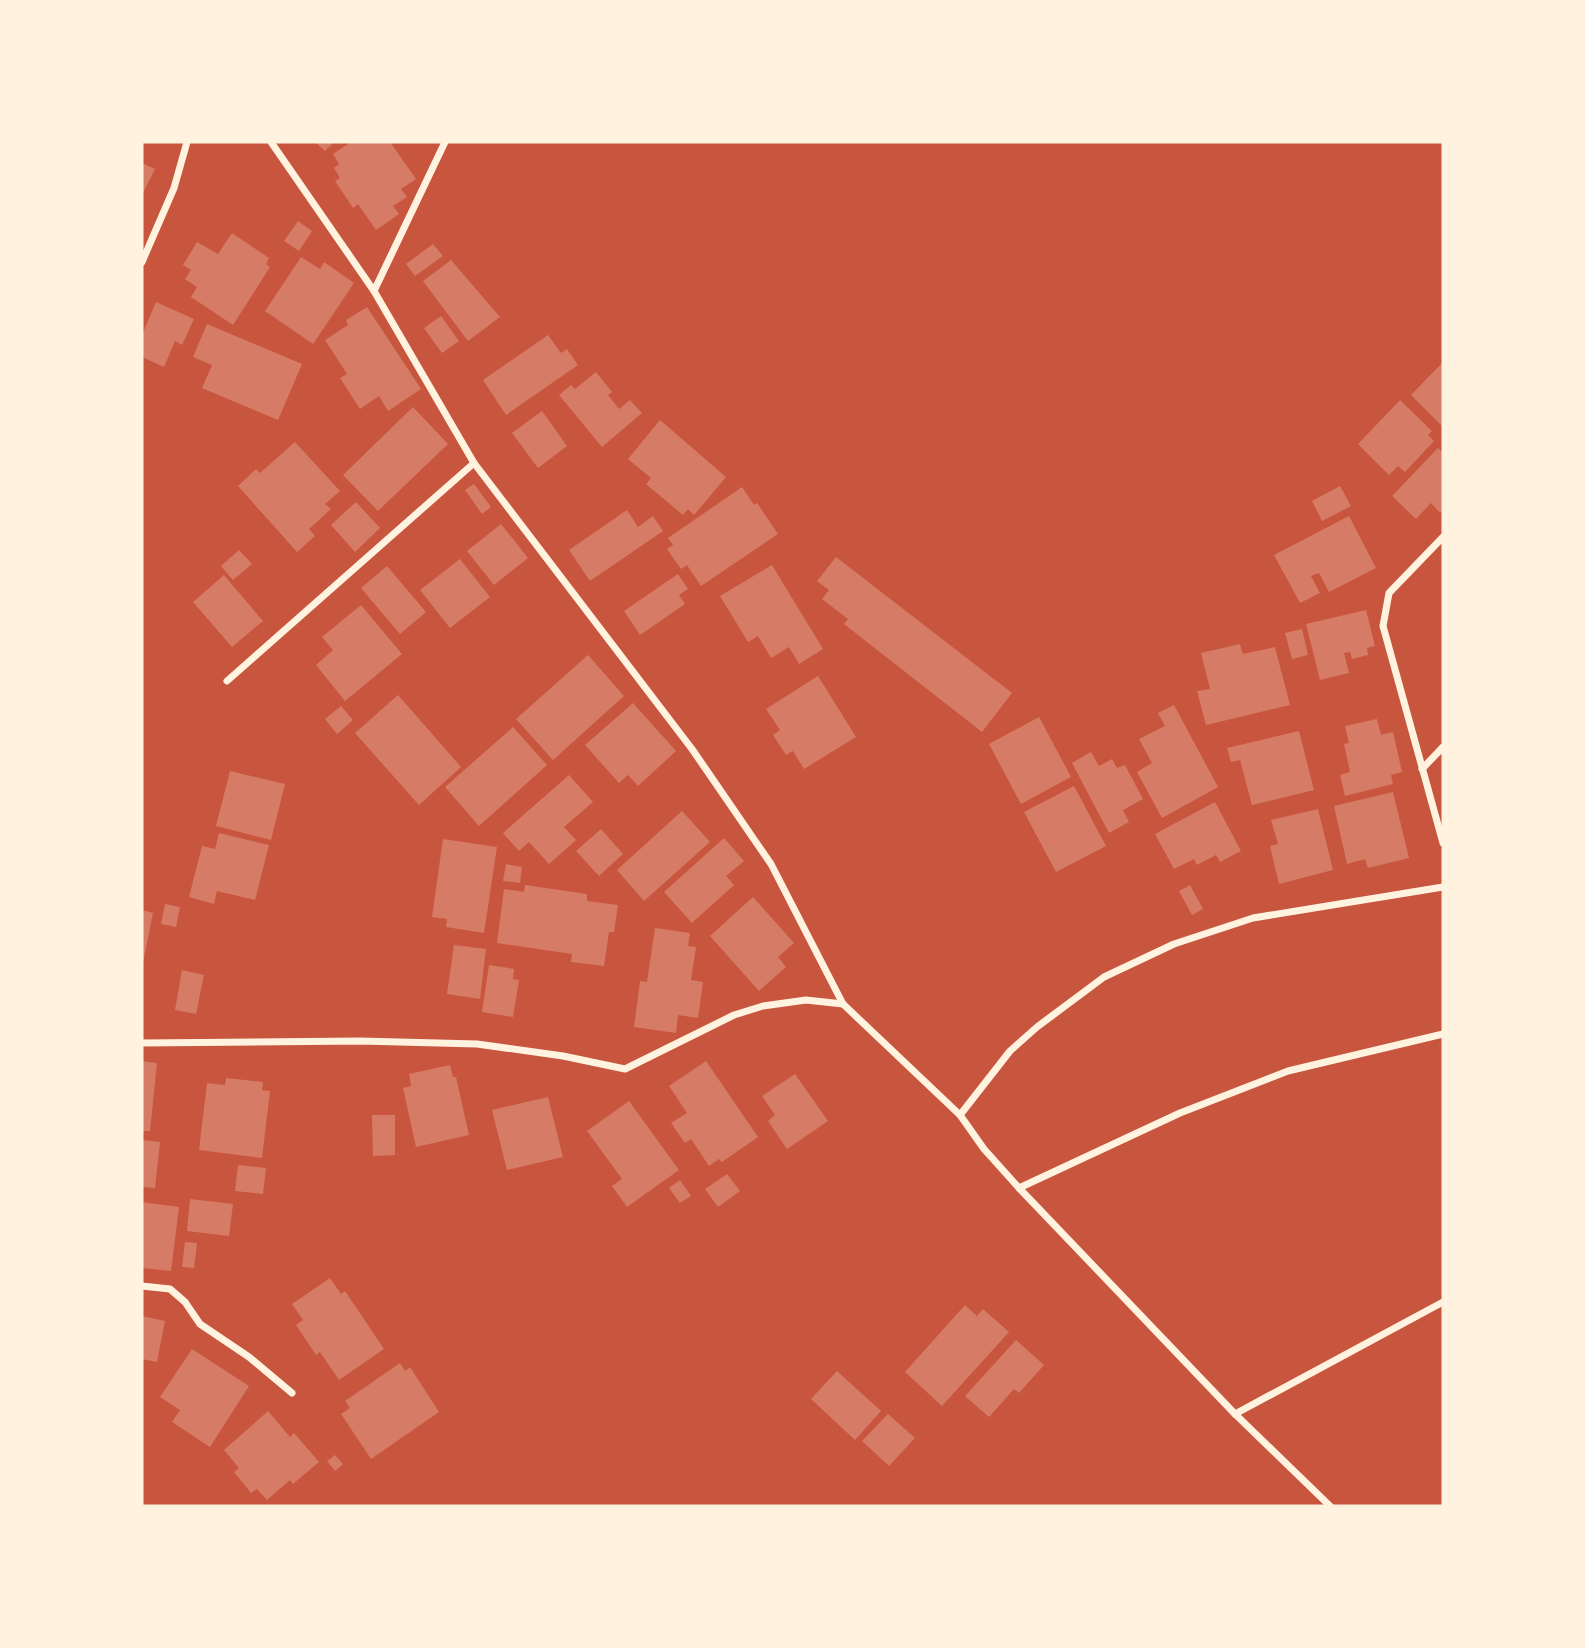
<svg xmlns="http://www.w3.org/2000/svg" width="1585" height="1648" viewBox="0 0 1585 1648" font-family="'Titillium Web',sans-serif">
	<rect width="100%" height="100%" fill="#c8553d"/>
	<g fill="#d67c66">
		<polygon points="315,142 334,142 325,151"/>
		<polygon points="351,142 390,142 416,179 401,189 407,197 393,206 399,214 376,230 358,204 353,208 335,181 340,178 334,168 339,164 333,154"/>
		<polygon points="142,163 155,169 142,195"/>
		<polygon points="298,221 312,231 299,251 284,241"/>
		<polygon points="232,233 269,258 266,264 270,267 233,325 191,297 197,287 185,279 191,270 183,265 197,242 218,254"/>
		<polygon points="433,244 443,256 415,276 406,264"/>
		<polygon points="301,257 320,269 324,262 354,283 313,344 265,311"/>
		<polygon points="451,260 500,317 468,341 423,281"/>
		<polygon points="156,302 194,319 182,345 175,341 164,367 142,357 142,335"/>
		<polygon points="367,307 421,389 388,411 379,396 360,409 340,378 347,374 325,340 348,325 346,320"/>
		<polygon points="441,316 459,341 442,353 424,328"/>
		<polygon points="207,324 302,364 278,420 202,388 212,365 193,357"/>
		<polygon points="548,335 561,353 567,349 578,365 506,415 483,380"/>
		<polygon points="1442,363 1443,365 1443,427 1411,395"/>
		<polygon points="596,372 612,392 608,395 619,409 630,400 642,413 602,447 559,395 571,385 575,389"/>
		<polygon points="1400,400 1432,431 1428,435 1434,441 1405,472 1398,466 1389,475 1358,444"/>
		<polygon points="413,407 448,444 378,511 343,475"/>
		<polygon points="542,411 567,446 538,468 512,433"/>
		<polygon points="660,420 726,477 694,515 688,509 683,515 646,484 651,478 628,459"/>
		<polygon points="295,442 340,491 325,504 331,509 309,529 315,536 297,552 238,486 256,469 260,473"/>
		<polygon points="1438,448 1443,453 1443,510 1440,513 1431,503 1416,519 1392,496"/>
		<polygon points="474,484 491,507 482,514 465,490"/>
		<polygon points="1340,486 1351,506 1322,521 1312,501"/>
		<polygon points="742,487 754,505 757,503 778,534 701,586 687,565 681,569 667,549 673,545 668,538"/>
		<polygon points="356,502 380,528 355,552 331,525"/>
		<polygon points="627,510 638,527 653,516 663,531 590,581 569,550"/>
		<polygon points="1349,516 1376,568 1329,592 1319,573 1311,576 1320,593 1300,603 1274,555"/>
		<polygon points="501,524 528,558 494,585 467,551"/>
		<polygon points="239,550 252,564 233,580 221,566"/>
		<polygon points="836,557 1012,693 982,732 844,624 848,619 822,599 829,590 817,581"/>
		<polygon points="460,559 490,597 450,628 420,590"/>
		<polygon points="772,565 823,649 799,664 789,647 771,658 758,636 748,642 720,596"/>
		<polygon points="387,566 426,612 400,634 361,588"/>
		<polygon points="678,574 688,589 679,595 685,604 640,635 624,611"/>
		<polygon points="224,575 263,621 232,647 193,602"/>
		<polygon points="361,605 402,654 345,701 316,665 333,650 322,637"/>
		<polygon points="1366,610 1375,646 1367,648 1368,655 1352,659 1350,652 1344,653 1349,673 1320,680 1306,624"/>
		<polygon points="1302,629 1308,655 1292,659 1285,633"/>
		<polygon points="1240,644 1243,654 1275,647 1290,705 1206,725 1197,691 1210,689 1201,653"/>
		<polygon points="588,655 624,696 553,760 516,719"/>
		<polygon points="818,676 856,737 804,769 793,751 786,755 773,735 780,730 766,709"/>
		<polygon points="398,695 461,767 419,805 355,733"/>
		<polygon points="633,703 676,751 638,786 628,775 619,783 585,745"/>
		<polygon points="1174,705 1218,787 1162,818 1137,772 1152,763 1139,739 1165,726 1158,713"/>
		<polygon points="341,706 353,720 337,734 325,719"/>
		<polygon points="1039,717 1071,777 1021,804 989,744"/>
		<polygon points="1377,719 1381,735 1393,732 1402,772 1391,775 1393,784 1345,796 1340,775 1350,772 1344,744 1349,743 1345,726"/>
		<polygon points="513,727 547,765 479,826 445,787"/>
		<polygon points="1299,731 1314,790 1252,805 1240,760 1231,762 1227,748"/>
		<polygon points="1091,752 1099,766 1112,759 1117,768 1125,765 1143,799 1123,810 1129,822 1109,833 1072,763"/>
		<polygon points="230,771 285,784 271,840 216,826"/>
		<polygon points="569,775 593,802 564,827 576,840 549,864 529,842 519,851 503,833"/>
		<polygon points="1074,786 1106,846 1056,872 1024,812"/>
		<polygon points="1393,792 1409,858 1368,868 1365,859 1347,864 1334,806"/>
		<polygon points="1215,802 1241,851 1220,862 1216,855 1197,865 1194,859 1174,869 1155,834"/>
		<polygon points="1318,809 1333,870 1279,884 1270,846 1278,844 1271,820"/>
		<polygon points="682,811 710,842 644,901 617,870"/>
		<polygon points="601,829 623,854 599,876 576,851"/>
		<polygon points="219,833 269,845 255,900 217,891 214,904 189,897 202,846 215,849"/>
		<polygon points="724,838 744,861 726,876 734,885 692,923 664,892"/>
		<polygon points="443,839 497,847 484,933 446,927 447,919 432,917"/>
		<polygon points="506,864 522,867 520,883 503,881"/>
		<polygon points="525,885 587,894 587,901 618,905 614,932 609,932 604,966 571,962 572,954 497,943 504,889 524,892"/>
		<polygon points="1190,885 1203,909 1192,915 1179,891"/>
		<polygon points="753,897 794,943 778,957 786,967 759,991 710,936"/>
		<polygon points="165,904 180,907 176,927 161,924"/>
		<polygon points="142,910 153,913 143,963 142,963"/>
		<polygon points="655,928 690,933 688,946 696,947 691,980 703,982 698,1018 678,1015 676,1033 634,1027 640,981 647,982"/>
		<polygon points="454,945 486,949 480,999 447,994"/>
		<polygon points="489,965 514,969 513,979 519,980 513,1017 482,1012"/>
		<polygon points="182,970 204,975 196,1014 175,1010"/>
		<polygon points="142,1061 157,1063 150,1131 142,1131"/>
		<polygon points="706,1061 758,1137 722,1162 719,1159 709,1166 691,1139 685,1143 671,1123 687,1113 669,1086"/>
		<polygon points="450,1065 453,1077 456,1077 469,1135 416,1147 403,1088 411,1086 409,1074"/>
		<polygon points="795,1074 828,1121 787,1149 768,1121 775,1115 762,1096"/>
		<polygon points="226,1078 263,1082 262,1090 270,1091 262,1158 199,1150 207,1083 225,1085"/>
		<polygon points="548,1097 563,1157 507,1170 492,1110"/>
		<polygon points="629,1101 679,1170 627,1207 612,1186 622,1179 587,1131"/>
		<polygon points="372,1115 395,1115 395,1155 373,1156"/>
		<polygon points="142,1140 160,1142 155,1188 142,1187"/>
		<polygon points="238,1165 266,1168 263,1194 235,1191"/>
		<polygon points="727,1174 740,1191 718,1207 705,1189"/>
		<polygon points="680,1180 691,1196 680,1203 669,1188"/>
		<polygon points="190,1199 233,1204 229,1236 187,1231"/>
		<polygon points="142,1202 179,1207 171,1271 142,1268"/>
		<polygon points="185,1242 197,1243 194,1268 182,1267"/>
		<polygon points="330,1278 341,1294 345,1291 384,1349 339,1380 320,1352 316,1355 296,1325 303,1320 292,1304"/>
		<polygon points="965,1305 977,1316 983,1309 1009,1332 942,1406 905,1372"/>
		<polygon points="142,1316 165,1321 157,1362 142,1359"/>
		<polygon points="1016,1340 1044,1365 1019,1393 1014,1389 989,1417 965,1396"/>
		<polygon points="192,1349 249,1386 210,1447 172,1422 180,1410 160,1397"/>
		<polygon points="400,1363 405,1371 410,1367 439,1412 371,1459 341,1414 350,1408 345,1401"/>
		<polygon points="837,1371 881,1411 855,1440 811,1399"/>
		<polygon points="268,1411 290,1437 294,1433 319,1462 293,1484 290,1480 267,1500 257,1489 251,1493 234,1472 239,1468 224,1450"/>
		<polygon points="888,1414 915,1438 889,1466 862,1441"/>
		<polygon points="335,1455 343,1464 335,1471 327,1461"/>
	</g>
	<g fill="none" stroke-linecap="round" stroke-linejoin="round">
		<g stroke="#fff3e0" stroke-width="7">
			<polyline points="271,142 374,291 474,463 692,749 771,864 843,1004 960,1115 984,1149 1019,1188 1235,1414 1330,1506"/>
			<polyline points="142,262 174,188 187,142"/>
			<polyline points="374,291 445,142"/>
			<polyline points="1443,537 1389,593 1383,626 1443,843"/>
			<polyline points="227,681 474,463"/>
			<polyline points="1422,769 1443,747"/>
			<polyline points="142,1043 360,1041 477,1044 563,1056 625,1069 734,1015 763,1006 806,1000 843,1004"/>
			<polyline points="960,1115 1010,1051 1037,1027 1104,977 1174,944 1253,918 1443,887"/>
			<polyline points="1019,1188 1180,1113 1288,1071 1443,1034"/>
			<polyline points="142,1286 170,1289 185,1302 200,1324 249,1357 292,1393"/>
			<polyline points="1235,1414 1443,1302"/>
		</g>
	</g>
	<rect width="1585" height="1648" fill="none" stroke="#fff3e0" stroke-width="287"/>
</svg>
